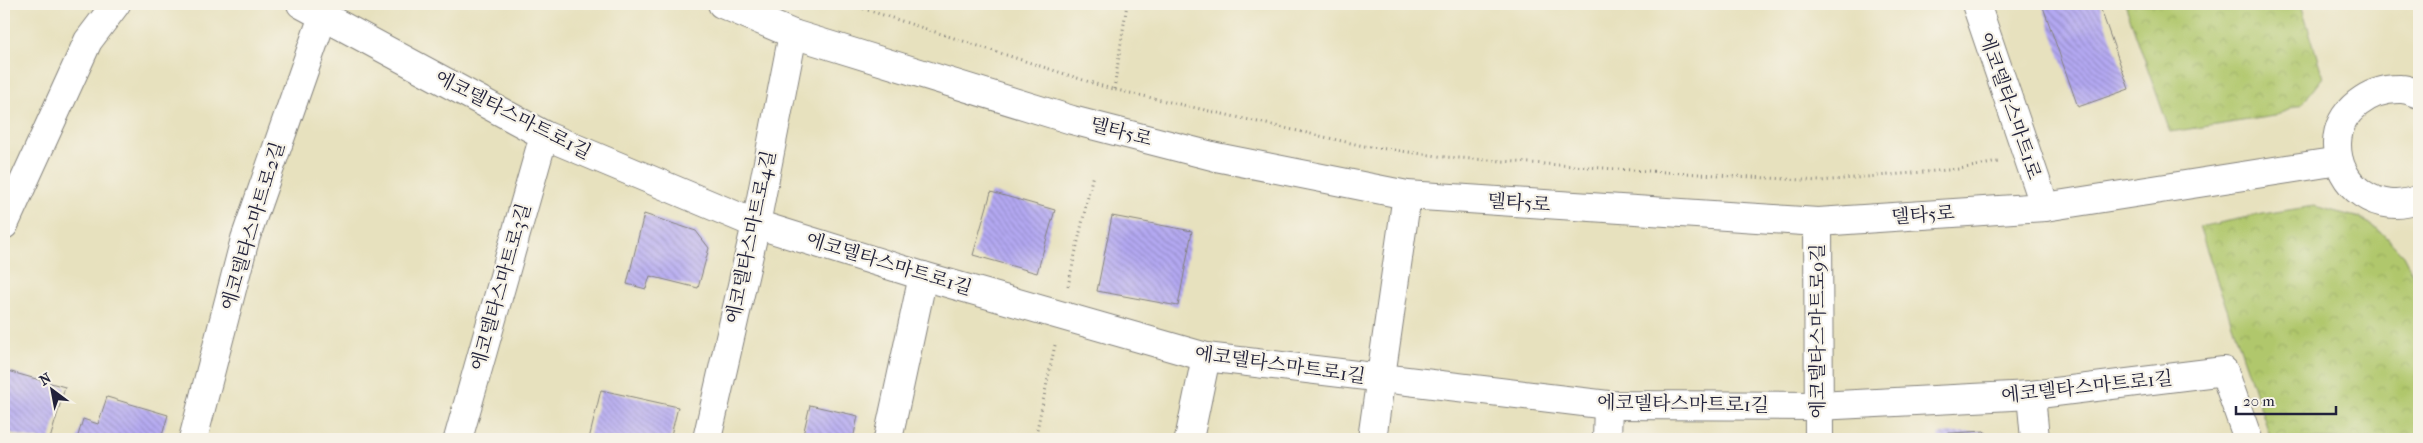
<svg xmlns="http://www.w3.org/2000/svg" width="2423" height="443" viewBox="0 0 2423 443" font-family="'IM FELL French Canon','Noto Serif KR',serif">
	<defs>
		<pattern id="park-crowns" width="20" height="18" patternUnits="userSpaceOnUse" patternTransform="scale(1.25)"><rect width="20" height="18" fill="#b0c76c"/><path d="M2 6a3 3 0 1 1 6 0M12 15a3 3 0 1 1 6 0" fill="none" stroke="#97ab5e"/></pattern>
		<pattern id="building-back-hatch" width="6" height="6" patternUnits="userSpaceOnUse" patternTransform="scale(1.25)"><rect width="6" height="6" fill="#b4a9f2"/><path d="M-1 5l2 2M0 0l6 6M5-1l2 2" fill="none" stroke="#9289c5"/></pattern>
	</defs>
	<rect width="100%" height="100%" fill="#f7f3e8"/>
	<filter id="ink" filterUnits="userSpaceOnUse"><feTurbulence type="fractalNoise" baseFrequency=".02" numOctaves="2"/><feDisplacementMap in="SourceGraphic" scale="10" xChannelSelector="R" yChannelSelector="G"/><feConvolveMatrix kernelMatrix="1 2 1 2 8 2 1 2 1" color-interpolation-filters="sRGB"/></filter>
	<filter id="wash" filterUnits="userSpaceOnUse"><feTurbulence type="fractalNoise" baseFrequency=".0096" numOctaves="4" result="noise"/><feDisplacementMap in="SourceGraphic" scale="20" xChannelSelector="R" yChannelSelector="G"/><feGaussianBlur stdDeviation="1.12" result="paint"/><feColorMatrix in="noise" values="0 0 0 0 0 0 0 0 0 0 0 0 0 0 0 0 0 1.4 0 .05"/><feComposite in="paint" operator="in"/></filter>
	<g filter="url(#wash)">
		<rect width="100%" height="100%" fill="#e7e1be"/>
		<g fill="url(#park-crowns)" stroke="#697454">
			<polygon points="2125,4 2301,4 2323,77 2302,104 2275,116 2170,132"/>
			<polygon points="2314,206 2360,218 2378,229 2403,255 2419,286 2419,439 2271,439 2199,227 2263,214"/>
		</g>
		<g id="blocks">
			<g fill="url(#building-back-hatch)">
				<polygon points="2042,4 2099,4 2129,89 2078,107"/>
				<polygon points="991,192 1055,210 1037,273 973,255"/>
				<polygon points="644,214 696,231 709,248 698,288 650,276 646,289 627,284"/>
				<polygon points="1112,216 1192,231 1178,306 1097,291"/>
				<polygon points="4,370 65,387 50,439 33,439 4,431"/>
				<polygon points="601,390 678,407 670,439 589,439"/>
				<polygon points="107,397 168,415 161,439 77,439 83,419 98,424"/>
				<polygon points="810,405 858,416 853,439 802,439"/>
				<polygon points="1984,431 1993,439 1939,439 1938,434"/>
			</g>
		</g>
	</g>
	<g filter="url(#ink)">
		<use href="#blocks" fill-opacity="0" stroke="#84827c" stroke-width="1"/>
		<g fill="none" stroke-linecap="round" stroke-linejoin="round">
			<g stroke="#84827c" stroke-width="30">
				<g id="minor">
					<polyline points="301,4 544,135 756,224 923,276 1206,357 1608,405 1818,406 2031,395 2224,371 2248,439"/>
					<polyline points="722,4 793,34 1072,120 1216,157 1407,195 1818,222 2045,207 2339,161"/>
					<polyline points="1976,4 2045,207"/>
					<path d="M2419 94C2413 92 2407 89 2401 89 2370 88 2338 110 2337 143 2336 187 2379 216 2419 199"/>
					<polyline points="1818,222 1819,439"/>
					<polyline points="4,225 88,41 116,4"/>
					<polyline points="2031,395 2035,439"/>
					<polyline points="193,439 245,239 323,16"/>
					<polyline points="458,439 544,135"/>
					<polyline points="707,439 756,224 793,34"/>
					<polyline points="888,439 923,276"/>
					<polyline points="1189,439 1206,357"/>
					<polyline points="1372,439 1407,195"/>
					<polyline points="1607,439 1608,405"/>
				</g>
			</g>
			<g stroke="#84827c" stroke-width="3" stroke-dasharray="1 4" stroke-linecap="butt">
				<polyline points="849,4 1108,88 1364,146 1445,157 1631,170 1820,181 1959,169 1998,162"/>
				<polyline points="1114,89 1127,4"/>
				<polyline points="1068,286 1093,174"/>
				<polyline points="1035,439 1055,345"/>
			</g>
			<use href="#minor" stroke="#fff" stroke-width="28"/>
		</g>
	</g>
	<g text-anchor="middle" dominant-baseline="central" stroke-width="4.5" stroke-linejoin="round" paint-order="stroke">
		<g font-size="19" fill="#22223b" stroke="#f7f3e8">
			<text transform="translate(2010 106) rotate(71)">에코델타스마트1로</text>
			<text transform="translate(513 115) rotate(27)">에코델타스마트로1길</text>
			<text transform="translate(1121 132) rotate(15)">델타5로</text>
			<text transform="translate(1519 203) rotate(4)">델타5로</text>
			<text transform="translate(1923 215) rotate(-4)">델타5로</text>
			<text transform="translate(253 226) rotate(-73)">에코델타스마트로2길</text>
			<text transform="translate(751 237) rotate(-78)">에코델타스마트로4길</text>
			<text transform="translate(889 264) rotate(17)">에코델타스마트로1길</text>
			<text transform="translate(501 287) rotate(-74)">에코델타스마트로3길</text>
			<text transform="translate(1818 331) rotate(-90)">에코델타스마트로9길</text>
			<text transform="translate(1280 365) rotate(8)">에코델타스마트로1길</text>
			<text transform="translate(2087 387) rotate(-6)">에코델타스마트로1길</text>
			<text transform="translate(1683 404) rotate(1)">에코델타스마트로1길</text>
		</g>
	</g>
	<rect width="2423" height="443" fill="none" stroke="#f7f3e8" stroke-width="20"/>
	<g transform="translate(52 390) rotate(328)" stroke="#f7f3e8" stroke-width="4" paint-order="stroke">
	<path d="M0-4L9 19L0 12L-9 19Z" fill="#22223b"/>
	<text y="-8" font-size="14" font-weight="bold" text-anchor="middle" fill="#22223b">N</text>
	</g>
	<path d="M2236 406v8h100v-8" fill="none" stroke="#22223b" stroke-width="2.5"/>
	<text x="2243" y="406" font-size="15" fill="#22223b" stroke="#f7f3e8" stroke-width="4" paint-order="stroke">20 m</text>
</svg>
